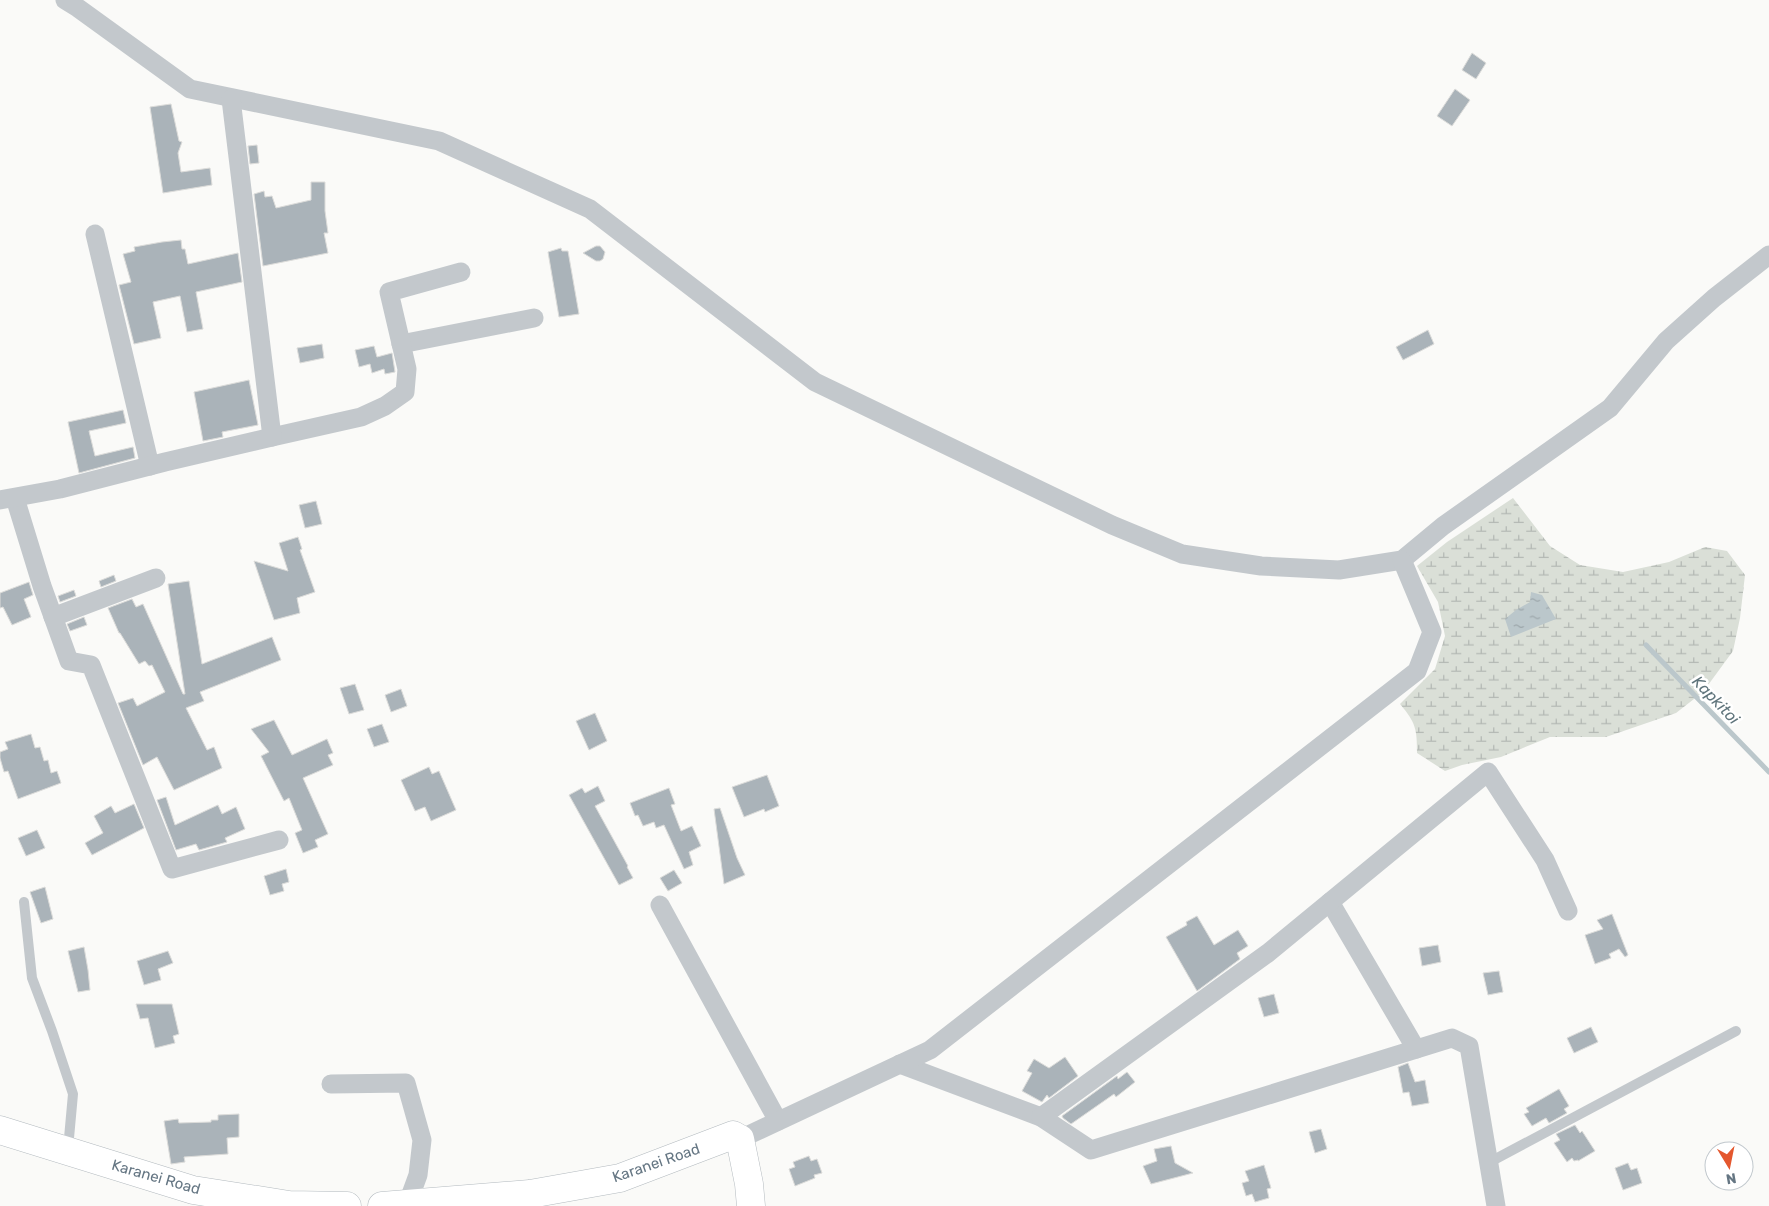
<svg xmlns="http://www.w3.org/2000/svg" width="1769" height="1206" viewBox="0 0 1769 1206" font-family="Rubik,sans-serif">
	<defs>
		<pattern id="wetland-marsh" width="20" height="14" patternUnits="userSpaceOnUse" patternTransform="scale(1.25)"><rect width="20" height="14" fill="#dadfd7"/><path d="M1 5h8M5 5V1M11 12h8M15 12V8" fill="none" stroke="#b4b9b4"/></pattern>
		<pattern id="water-ripples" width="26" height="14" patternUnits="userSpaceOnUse" patternTransform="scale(1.25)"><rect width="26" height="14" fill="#bbc7cb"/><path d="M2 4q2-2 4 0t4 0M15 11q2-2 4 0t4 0" fill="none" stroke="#9ca6aa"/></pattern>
	</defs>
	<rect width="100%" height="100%" fill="#fafaf8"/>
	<path fill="url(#wetland-marsh)" d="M1513 498 1550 546 1580 565 1623 572 1669 562 1705 547 1727 551 1745 575 1740 618 1733 651 1703 692 1676 713 1606 737H1550L1501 757 1462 765 1445 771 1417 753C1417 729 1416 723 1400 704L1435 669 1445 636 1438 602 1417 566 1447 542Z"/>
	<polygon fill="url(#water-ripples)" points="1531,592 1542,595 1556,619 1511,637 1505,619 1516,610 1530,602"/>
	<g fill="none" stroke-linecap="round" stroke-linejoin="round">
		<polyline stroke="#bbc7cb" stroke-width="5" points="1646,645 1769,772"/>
	</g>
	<g fill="#aab3b9" stroke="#dcdcda">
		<polygon points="1472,53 1486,63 1476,79 1462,70"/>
		<polygon points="1455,89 1470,100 1452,126 1437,116"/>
		<polygon points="171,104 179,141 182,142 178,153 181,172 210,168 212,185 163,193 150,107"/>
		<polygon points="257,145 259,163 250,164 248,146"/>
		<polygon points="311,182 325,182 325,211 328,233 324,233 328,253 263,266 254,194 264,191 265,197 272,196 276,208 311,200"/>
		<polygon points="181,240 182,249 185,249 188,264 238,253 242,282 196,292 203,329 187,332 180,296 153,302 161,338 134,344 119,285 131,282 123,254 135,251 134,247 162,242"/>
		<polygon points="596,246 600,246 605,252 603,259 600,261 596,261 583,253"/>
		<polygon points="561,248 562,251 568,251 579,314 559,317 548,252"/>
		<polygon points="1428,330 1434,344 1403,360 1396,347"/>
		<polygon points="322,344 324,358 300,363 297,348"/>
		<polygon points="374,346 377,357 392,353 395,372 385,374 384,369 372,373 370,364 359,367 355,350"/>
		<polygon points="249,380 258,425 222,432 223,437 203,441 194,392"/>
		<polygon points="123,410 126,423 89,431 95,456 133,447 135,458 79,473 68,422"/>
		<polygon points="316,501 322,524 305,528 299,505"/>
		<polygon points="298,537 302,549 300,550 315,592 297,598 300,613 274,620 254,561 288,571 279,543"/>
		<polygon points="114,575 116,581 101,587 99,581"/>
		<polygon points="189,581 202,664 272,637 281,660 200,692 204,701 186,708 207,750 214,747 222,768 174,790 157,757 143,765 118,703 133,698 137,706 165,692 152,665 149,666 145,661 139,664 120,633 119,633 108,608 132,599 136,607 143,604 183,694 185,694 168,584"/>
		<polygon points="29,582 33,595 24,599 31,617 12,625 3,607 0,608 0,593"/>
		<polygon points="74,590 76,596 60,602 58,596"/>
		<polygon points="84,617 87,625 70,631 67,624"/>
		<polygon points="355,684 364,710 349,714 340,688"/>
		<polygon points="401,689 407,706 391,712 385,695"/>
		<polygon points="595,713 607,741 589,750 576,721"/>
		<polygon points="274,720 292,755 327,739 333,753 328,755 333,765 303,778 328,834 315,840 318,847 303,853 295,833 302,830 289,798 284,801 261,756 269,752 251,729"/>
		<polygon points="382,724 389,742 374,747 367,729"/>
		<polygon points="31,734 35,748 40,747 44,761 48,760 51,773 57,771 61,783 18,799 8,771 4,772 0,758 0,752 8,749 5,742"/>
		<polygon points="429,767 432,774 439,771 456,810 431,821 425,807 415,811 401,780"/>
		<polygon points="767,775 779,806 765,812 764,809 744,817 732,787"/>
		<polygon points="598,786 605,801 595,806 628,866 627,867 633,878 619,885 569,795 582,788 585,793"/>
		<polygon points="669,788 675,804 671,805 681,831 692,826 701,846 689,852 693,865 684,869 664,825 656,828 654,822 643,826 638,815 635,816 630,803"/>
		<polygon points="166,797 175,825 218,805 222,814 236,807 245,829 225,838 227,842 199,850 196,844 176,850 157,800"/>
		<polygon points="134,804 144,828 92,855 85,843 103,833 94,816 111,806 115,813"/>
		<polygon points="720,808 737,858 745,875 724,884 714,809"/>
		<polygon points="37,830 45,848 26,856 18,838"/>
		<polygon points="286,869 289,882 282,884 284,891 270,895 264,876"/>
		<polygon points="674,870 682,883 668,891 660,878"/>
		<polygon points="45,887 53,919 41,923 30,892"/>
		<polygon points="1612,914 1628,955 1625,957 1619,949 1609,954 1611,958 1595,964 1585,935 1603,929 1597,920"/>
		<polygon points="1197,916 1214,945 1238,930 1248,946 1237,953 1240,959 1197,991 1166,937 1187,925 1186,922"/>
		<polygon points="1438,945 1441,962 1422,966 1419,948"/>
		<polygon points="84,947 88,970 90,990 78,992 68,951"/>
		<polygon points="168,951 173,963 158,969 161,980 144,985 137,961"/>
		<polygon points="1499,971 1503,992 1488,995 1483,973"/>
		<polygon points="1274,994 1279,1013 1264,1017 1258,998"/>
		<polygon points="136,1004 172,1004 179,1034 173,1036 175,1043 155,1048 148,1018 140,1019"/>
		<polygon points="1591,1027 1598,1042 1574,1053 1567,1038"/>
		<polygon points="1065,1057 1078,1076 1049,1098 1047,1095 1042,1102 1022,1091 1032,1073 1027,1071 1034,1059 1049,1068"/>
		<polygon points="1408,1063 1415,1082 1425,1080 1429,1103 1412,1106 1409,1092 1403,1093 1398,1067"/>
		<polygon points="1127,1072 1135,1082 1116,1097 1114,1094 1071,1124 1063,1118 1062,1116 1117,1076 1118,1079"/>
		<polygon points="1559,1089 1569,1106 1564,1109 1567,1113 1549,1123 1546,1118 1532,1126 1524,1114 1529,1112 1526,1108"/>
		<polygon points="239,1114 239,1137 227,1138 228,1154 184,1157 185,1162 171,1164 164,1121 178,1119 179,1123 211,1122 211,1120 218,1120 218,1115"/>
		<polygon points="1575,1125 1580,1133 1582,1131 1595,1151 1578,1161 1578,1160 1574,1161 1572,1158 1567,1162 1554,1143 1560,1140 1556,1134"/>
		<polygon points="1321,1129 1327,1149 1315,1153 1309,1132"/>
		<polygon points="1171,1146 1175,1163 1193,1173 1151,1184 1143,1166 1157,1161 1154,1149"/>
		<polygon points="809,1156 811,1161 817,1159 822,1173 814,1175 815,1178 795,1186 789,1169 795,1167 793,1162"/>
		<polygon points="1628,1163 1631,1170 1637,1168 1642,1183 1623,1190 1615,1168"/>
		<polygon points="1264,1165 1271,1188 1267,1189 1269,1198 1255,1202 1252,1194 1246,1196 1242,1183 1249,1181 1245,1171"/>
	</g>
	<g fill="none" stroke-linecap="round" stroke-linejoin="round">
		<g stroke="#b3babf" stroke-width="29">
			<g id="secondary">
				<polyline points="0,1130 193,1190 289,1205 347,1206"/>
				<polyline points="382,1206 530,1194 620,1178 733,1135 740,1139 749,1184 751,1206"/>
			</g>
		</g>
		<g stroke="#c3c8cc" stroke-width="10">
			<polyline points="24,902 32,978 52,1031 73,1094 68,1149"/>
			<polyline points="1488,1163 1736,1031"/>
		</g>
		<g stroke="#c3c8cc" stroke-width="19">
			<polyline points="65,0 78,8 190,89 439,141 590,209 815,382 1112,525 1182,554 1261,566 1339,570 1402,560 1443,526 1610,408 1666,341 1714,298 1769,255"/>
			<polyline points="95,234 150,466"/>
			<polyline points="401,344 534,318"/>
			<polyline points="272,437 361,417 385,406 405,392 407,369 389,292 461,272"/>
			<polyline points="15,498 42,586 69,661 91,665 172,869 279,840"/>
			<polyline points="0,500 60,489 165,462 272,437 231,99"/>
			<polyline points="53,617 156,578"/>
			<polyline points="1330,902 1416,1049"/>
			<polyline points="660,905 778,1121"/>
			<polyline points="900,1064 1041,1117 1091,1150 1452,1038 1469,1046 1496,1206"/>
			<polyline points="331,1084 406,1083 422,1140 418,1175 407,1205"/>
			<polyline points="1041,1117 1268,953 1488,772 1545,860 1568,911"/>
			<polyline points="740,1139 930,1050 1417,671 1432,632 1402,560"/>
		</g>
		<use href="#secondary" stroke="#fff" stroke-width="28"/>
	</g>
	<g text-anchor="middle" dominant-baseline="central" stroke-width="5" stroke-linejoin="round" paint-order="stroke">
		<g font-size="15" fill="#657683" stroke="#fff">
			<text transform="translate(656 1163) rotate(-19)">Karanei Road</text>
			<text transform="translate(156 1177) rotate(16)">Karanei Road</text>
		</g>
		<g font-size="16" font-style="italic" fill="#60757c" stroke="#fff">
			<text transform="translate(1716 700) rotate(46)">Kapkitoi</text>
		</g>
	</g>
	<g transform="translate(1729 1166) rotate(170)"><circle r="24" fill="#ffffff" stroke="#c1c8cd"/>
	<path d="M0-4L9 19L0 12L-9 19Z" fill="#e4572e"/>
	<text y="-8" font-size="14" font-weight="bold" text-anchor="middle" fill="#657683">N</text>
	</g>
</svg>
